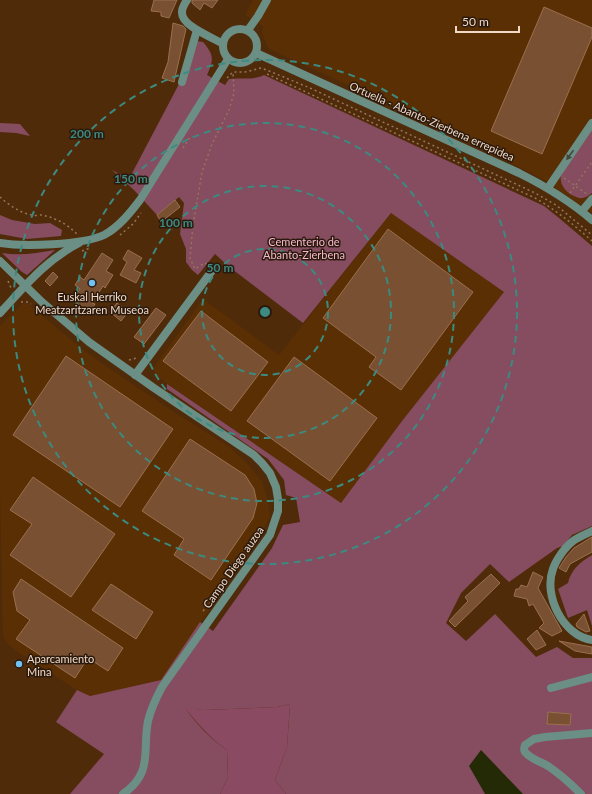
<svg xmlns="http://www.w3.org/2000/svg" width="592" height="794" viewBox="0 0 592 794" font-family="Lato,sans-serif">
	<rect width="100%" height="100%" fill="#502b0a"/>
	<g fill="#5a2f04">
		<polygon points="253,0 592,0 592,213 546,181 533,174 447,131 270,49 267,46 262,32 263,26 245,15"/>
		<polygon points="391,213 504,292 402,421 341,503 159,378 155,374 154,367 203,299 279,355"/>
		<polygon points="27,303 87,353 172,411 228,446 247,463 262,482 268,501 270,517 261,534 161,680 90,696 77,690 21,654 9,645 3,636 0,493 0,326 22,304"/>
	</g>
	<g fill="#864c60">
		<path d="M197 41 203 42C214 55 214 59 207 75L225 85 229 79C241 77 252 81 264 75L544 206 559 218 592 246V526L572 535 563 546 557 548 509 582 490 564 461 593 446 623 466 641 495 614 536 657 557 647 573 658H592V794H286L275 780 287 747 290 704 277 707 205 710 186 709C197 725 211 739 227 750L228 777 220 794H70L104 754 56 722 77 690 90 696 161 680 200 622 213 631 272 548 283 525 300 522 296 498 286 495 284 480 268 459 167 389V384L341 503 402 421 504 292 391 213 303 323 228 266 215 254 198 275 192 270 186 262V249L180 234 184 203 179 197 157 215 134 190 112 170 129 179 179 84Z"/>
		<polygon points="0,123 20,124 30,136 16,133 0,132"/>
		<path d="M592 129V193C589 195 587 197 583 198 575 199 562 190 561 181 560 178 561 175 562 172Z"/>
		<polygon points="0,215 12,220 35,224 50,223 62,230 61,236 27,239 0,234"/>
		<path d="M55 250 27 275 22 272 2 253C20 256 37 253 55 250Z"/>
		<path d="M592 555V626L587 610 568 618 558 589 568 583C571 570 580 562 592 555Z"/>
	</g>
	<path fill="#8a4a61" d="M290 704 287 747 275 780 286 794H220L228 777 227 750C210 738 198 724 185 708L205 710 277 707Z"/>
	<polygon fill="#242a06" points="481,750 523,794 485,794 469,766"/>
	<g fill="#795031" stroke="#9a704f">
		<polygon points="154,0 177,0 169,18 161,16 161,12 151,11"/>
		<polygon points="192,0 218,0 212,8 204,3 200,10 192,3"/>
		<polygon points="544,7 592,28 592,37 542,154 491,131"/>
		<polygon points="173,23 183,26 186,29 174,82 162,78 168,62"/>
		<polygon points="175,200 180,207 161,222 157,215"/>
		<polygon points="388,229 473,292 401,390 369,367 376,357 323,318"/>
		<polygon points="128,250 142,258 134,270 141,273 136,283 120,275 127,262 123,259"/>
		<polygon points="102,253 113,260 106,271 113,275 105,288 103,286 92,303 95,304 90,313 77,304 79,300 74,297 80,289 75,285 80,277 84,280"/>
		<polygon points="53,272 58,277 50,286 45,281"/>
		<polygon points="117,303 128,312 121,321 110,312"/>
		<polygon points="156,308 166,315 144,344 134,337"/>
		<polygon points="201,311 268,362 231,411 163,361"/>
		<polygon points="66,356 173,429 120,507 13,435"/>
		<polygon points="294,357 377,418 330,481 247,421"/>
		<polygon points="190,439 245,475 254,489 257,503 253,518 211,580 174,555 184,539 142,511"/>
		<polygon points="33,477 115,534 71,597 10,555 32,524 10,510"/>
		<polygon points="592,537 592,552 570,564 566,572 559,568 566,557 574,548"/>
		<polygon points="533,572 543,577 538,588 562,631 552,636 539,628 544,623 533,604 529,606 527,599 514,596 516,589 519,589 521,585 527,587"/>
		<polygon points="491,574 500,583 455,627 449,621 468,601 465,597"/>
		<polygon points="21,579 123,648 108,671 88,658 75,678 16,639 30,620 17,611 13,592"/>
		<polygon points="111,584 153,612 136,639 92,610"/>
		<polygon points="584,614 590,631 586,632 577,627 576,624"/>
		<polygon points="537,630 546,645 536,650 527,639"/>
		<polygon points="559,641 592,647 592,654 575,651"/>
		<polygon points="548,712 571,714 570,725 547,724"/>
	</g>
	<g fill="none" stroke-linecap="round" stroke-linejoin="round">
		<g stroke="#95755b" stroke-width="1.5" stroke-dasharray="2 3" stroke-linecap="butt">
			<path d="M267 74 535 198C556 210 574 225 592 241"/>
			<polyline points="227,78 233,72 245,72 261,68 269,71 310,88 535,193 556,205 592,235"/>
			<polyline points="183,148 190,137"/>
			<polyline points="564,178 587,194"/>
			<polyline points="570,193 592,162"/>
			<path d="M0 197C9 205 20 213 32 215 35 216 39 215 42 215 56 218 67 224 77 234"/>
			<polyline points="120,235 133,224 141,213"/>
			<polyline points="82,251 90,248"/>
			<polyline points="207,264 205,263 195,269 190,258 193,225 202,172 212,144 229,110 234,93 233,72"/>
			<polyline points="8,281 11,288"/>
			<polyline points="21,302 27,302 31,304"/>
			<polyline points="129,360 137,358"/>
			<polyline points="203,611 213,600"/>
		</g>
		<g stroke="#6b8e85" stroke-width="8">
			<path d="M187 0C185 3 182 8 182 12 181 26 212 37 223 44"/>
			<circle cx="240" cy="46" r="17"/>
			<polyline points="248,30 258,16 267,0"/>
			<path d="M256 53 519 173C545 186 570 201 592 220"/>
			<polyline points="182,82 197,30"/>
			<polyline points="548,188 592,123"/>
			<polyline points="582,211 592,199"/>
			<path d="M0 243C23 247 83 245 104 235 119 227 130 213 140 200L228 59"/>
			<path d="M0 261 42 302 89 342 154 388 254 455 262 463 270 473 276 487 278 499V511L270 535 162 687C156 698 151 709 148 721 142 751 154 772 123 794"/>
			<path d="M0 313C25 286 46 260 79 243"/>
			<polyline points="135,375 214,268"/>
			<path d="M592 531C586 534 578 537 573 541 565 547 556 560 553 569 543 595 563 636 592 640"/>
			<polyline points="551,688 592,677"/>
			<path d="M581 794C571 784 560 774 548 766 541 762 531 759 526 753 523 751 524 748 525 745L534 739 545 737 592 733"/>
		</g>
	</g>
	<defs><path id="oneway-solid" d="M-6-.8H1V-3.2L6.5 0L1 3.2V.8H-6Z"/></defs>
	<use fill="#44483c" href="#oneway-solid" transform="translate(570 155) rotate(126)"/>
	<g fill="none" stroke="#3c8a80" stroke-width="2" stroke-dasharray="7 5">
		<circle cx="265" cy="312" r="63"/>
		<circle cx="265" cy="312" r="126"/>
		<circle cx="265" cy="312" r="189"/>
		<circle cx="265" cy="312" r="252"/>
	</g>
	<g fill="#70c1f4" stroke="#2a190c" stroke-width="1.5">
		<circle cx="92" cy="283" r="4"/>
		<circle cx="19" cy="664" r="4"/>
	</g>
	<g text-anchor="middle" dominant-baseline="central" stroke-width="3" stroke-linejoin="round" paint-order="stroke">
		<g font-size="11" fill="#f1d9c8" stroke="#2a190c">
			<text transform="translate(432 121) rotate(24)">Ortuella - Abanto-Zierbena errepidea</text>
			<text transform="translate(233 567) rotate(-55)">Campo Diego auzoa</text>
		</g>
		<g font-size="11" fill="#f6bacd" stroke="#2a190c">
			<text x="304" y="241">Cementerio de<tspan x="304" dy="13">Abanto-Zierbena</tspan></text>
		</g>
		<g font-size="11" fill="#f1d9c8" stroke="#2a190c">
			<text x="92" y="296">Euskal Herriko<tspan x="92" dy="13">Meatzaritzaren Museoa</tspan></text>
			<text x="27" y="658" text-anchor="start">Aparcamiento<tspan x="27" dy="13">Mina</tspan></text>
		</g>
	</g>
	<circle cx="265" cy="312" r="6" fill="#3c8a80" stroke="#2a190c" stroke-width="2"/>
	<g font-size="12" text-anchor="middle" font-weight="bold" fill="#3c8a80" stroke="#2a190c" stroke-width="3" stroke-linejoin="round" paint-order="stroke">
		<text x="87" y="138">200 m</text>
		<text x="131" y="183">150 m</text>
		<text x="176" y="227">100 m</text>
		<text x="220" y="272">50 m</text>
	</g>
	<path d="M456 26v6h63v-6" fill="none" stroke="#f1d9c8" stroke-width="2"/>
	<text x="462" y="26" font-size="12" fill="#f1d9c8" stroke="#2a190c" stroke-width="3" paint-order="stroke">50 m</text>
</svg>
